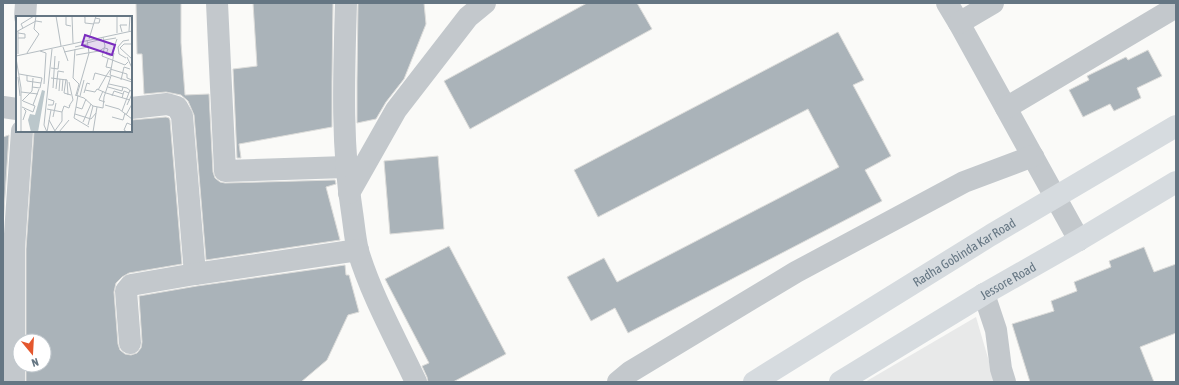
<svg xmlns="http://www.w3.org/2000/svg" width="1179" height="385" viewBox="0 0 1179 385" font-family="'Asap Condensed',sans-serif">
	<rect width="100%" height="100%" fill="#fafaf8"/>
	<polygon fill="#e8e9e9" points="976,317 995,382 865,382"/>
	<g fill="#aab3b9" stroke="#dcdcda">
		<polygon points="136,3 181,3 181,43 185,95 209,94 213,172 215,178 220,182 225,183 335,180 336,184 326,187 340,240 206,260 194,115 188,101 181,95 166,92 144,94 142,54 137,54"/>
		<polygon points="253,3 333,3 332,81 332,127 239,144 241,158 237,158 233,69 257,66"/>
		<polygon points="358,3 424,3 426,24 404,79 386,102 376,119 357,123 357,82"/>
		<polygon points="587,3 637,3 652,29 470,129 444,81"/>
		<polygon points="838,32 864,80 853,85 891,156 865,170 882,201 628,333 615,308 591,321 567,277 604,258 617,282 839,167 808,109 598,217 574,170"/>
		<polygon points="1148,50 1162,76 1137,88 1141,98 1114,111 1110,104 1083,117 1069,90 1089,80 1087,76 1126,57 1128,60"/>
		<polygon points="166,117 169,118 170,120 182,264 129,273 122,277 116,283 114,292 118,344 120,350 125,354 131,355 137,353 141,348 142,342 139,296 197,286 345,265 346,275 349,275 359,312 348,315 327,360 301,382 26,382 26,365 44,365 44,341 26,341 26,249 34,131 131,131 131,120"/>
		<polygon points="9,135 3,226 3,137"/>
		<polygon points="438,156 444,229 390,234 384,161"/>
		<polygon points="449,246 506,354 453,382 428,382 427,377 422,366 429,363 385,279"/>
		<polygon points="1144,247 1154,272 1176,264 1176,333 1140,347 1154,382 1030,382 1012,324 1054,311 1051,301 1077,291 1074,282 1111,267 1109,261"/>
	</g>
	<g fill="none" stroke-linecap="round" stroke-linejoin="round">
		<g stroke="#c3c8cc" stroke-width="22">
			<polyline points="217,3 225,171 346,167"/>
			<path d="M346 3C344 73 341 143 352 212 354 225 355 239 358 251 372 297 396 339 416 382"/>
			<polyline points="947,3 959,23 1079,240"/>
			<polyline points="25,17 26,3"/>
			<polyline points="959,23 993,3"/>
			<polyline points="3,107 17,109"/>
			<polyline points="131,108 167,104 177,107 182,116 195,274"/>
			<polyline points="1006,108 1176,7"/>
			<polyline points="349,193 396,110 468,17 485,3"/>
			<polyline points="984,294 996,330 1001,369 1005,382"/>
			<polyline points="130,343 126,291 131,285 195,274 358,250"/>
			<polyline points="14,382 14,249 22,131"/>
			<polyline points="618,382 630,372 796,272 964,182 1033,156"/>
		</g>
		<g stroke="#d6dbdf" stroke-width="22">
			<path id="s1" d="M754 382 991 235 1176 126"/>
			<path id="s2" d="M840 382 984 294 1079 240 1176 182"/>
		</g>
	</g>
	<g text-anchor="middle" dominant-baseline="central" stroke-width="4" stroke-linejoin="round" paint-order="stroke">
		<g font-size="13" fill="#657683" stroke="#fff">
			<text stroke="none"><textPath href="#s1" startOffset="247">Radha Gobinda Kar Road</textPath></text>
			<text stroke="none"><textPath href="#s2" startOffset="196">Jessore Road</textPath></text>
		</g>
	</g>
	<g transform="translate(16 16)">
		<rect width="116" height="116" fill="#fafaf8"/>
		<path d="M26 74 29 75 22 116H15L12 104 14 98 19 99Z" fill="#bbc7cb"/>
		<path fill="none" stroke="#b5bdc2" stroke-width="1" d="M40 0 45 30M50 0V9L55 10M56 0 57 27M66 0 69 1V7L78 8M78 7H83L84 3 79 2M7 12 5 8 18 0M2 15V38M113 15 114 0M0 16 20 5 26 6M106 16 104 9H111M2 17 9 18V22H2M101 17V1M87 21 89 30 86 40 109 49 112 46M73 23 80 0M88 24 100 22M71 27 86 23M116 28H108L104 32 116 43M47 31 52 45M59 31 71 28M89 32 92 33 90 38 95 40M59 33 57 62 63 68 60 79M24 35 30 37 28 68M48 36 72 31M11 37 23 18 18 13 20 0M98 37 94 59 116 66M60 39 83 35 88 32M0 40 116 15M95 40 101 23M111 41 116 52M0 42 5 72V115M110 42 103 38 102 31 107 25 113 24M92 43 90 51 95 52M35 52 42 53 43 45M94 53 111 58V62L116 64M3 58 26 62 24 72 16 71M11 59V65L25 67M2 61 4 80M35 62 51 64 52 79M50 63 48 77 55 79M77 64 79 57 90 60 94 54M105 64 108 51 114 53M53 66 57 84 53 90M93 68 111 72 116 76M92 71 106 75 107 71M37 72 39 40M40 73 42 55 48 56M69 74 79 76 81 73 90 77M82 74 90 60 94 61M43 75 44 63M46 75 47 63M87 75 83 84 89 86M5 76 22 78M68 77 71 67 74 68M90 77 114 84M59 79 68 82 77 90 87 92 88 81 95 60M61 79 73 37 71 24M62 79 60 91 66 93 70 83M64 80 68 64M96 80 98 75 107 78M106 82 108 75 113 77M6 85 16 75 17 62M17 89 23 73M32 89H37L38 85 32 83M89 89 103 93 116 103M111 89 116 78M6 91 17 96 19 90 7 85M60 91 58 102 73 111M31 93 46 96V105L38 116M106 95 114 74M46 96 48 90 53 92 54 89M59 98 75 103 80 97M110 99 116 88M37 101 40 87M96 101 107 104 109 97M7 104 10 95 8 93M33 104 39 115M67 106 75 88M72 109 77 90M31 116 28 109 36 33M31 116 35 94M43 116 53 104M77 116 81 91M111 116 108 114 111 107 116 109"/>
		<path fill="#7b2cbf" fill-opacity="0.15" stroke="#7b2cbf" stroke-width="2" d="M69 19 99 29 96 39 66 29Z"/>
		<rect width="116" height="116" fill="none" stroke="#657683" stroke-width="2"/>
	</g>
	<rect width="1179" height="385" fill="none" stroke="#657683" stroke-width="8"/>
	<g transform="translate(32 353) rotate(162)"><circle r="19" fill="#ffffff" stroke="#c1c8cd"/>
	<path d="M0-3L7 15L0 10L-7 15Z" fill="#e4572e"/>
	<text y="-6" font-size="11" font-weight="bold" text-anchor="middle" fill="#657683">N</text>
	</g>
</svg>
